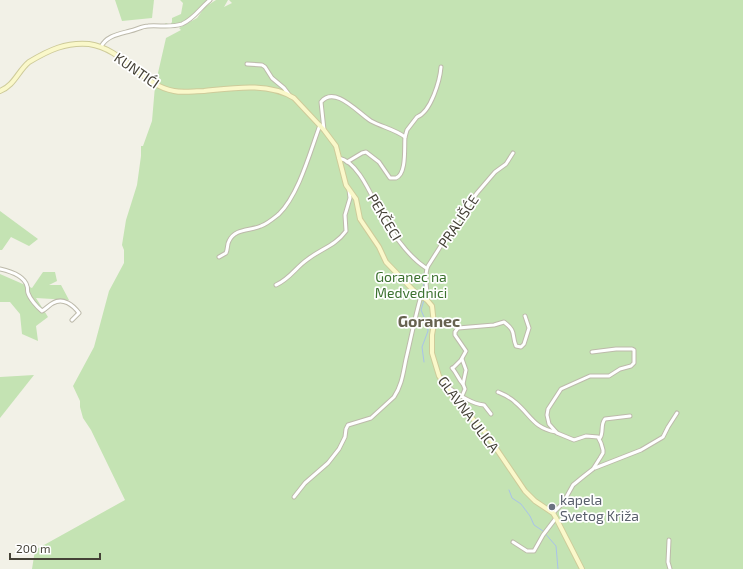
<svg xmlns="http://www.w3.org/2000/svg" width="743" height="569" viewBox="0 0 743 569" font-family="'Exo 2',sans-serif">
	<rect width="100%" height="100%" fill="#f2f1e7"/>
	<g fill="#c4e3b3">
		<polygon points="115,0 154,0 152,18 122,21"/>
		<path d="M180 0H209C202 5 198 14 191 19 182 25 172 25 162 26L166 23 170 25 172 22V18L181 14 183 3Z"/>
		<polygon points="216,0 228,0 224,7 232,3 229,0 743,0 743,569 32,569 35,550 125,500 91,430 83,418 80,407 80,401 73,386 94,347 109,291 124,263 124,250 122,245 126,220 137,185 141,156 141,146 143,146 152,121 155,86 166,38 181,30 179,28 197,18 205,7"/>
		<polygon points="0,211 38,239 29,246 11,237 2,250 0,250"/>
		<polygon points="43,272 55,272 57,281 49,285 61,285 69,300 36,298 48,317 36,326 38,341 22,334 20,314 10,302 0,302 0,274 32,288"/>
		<polygon points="34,375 0,418 0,377"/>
	</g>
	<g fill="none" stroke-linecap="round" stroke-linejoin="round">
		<g stroke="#a9c2ea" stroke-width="1">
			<polyline points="423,274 424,297"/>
			<polyline points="424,300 421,310 427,324 428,331 422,347 424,362"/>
			<polyline points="509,490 512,498 521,504 530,516 534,525 543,531 556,546 558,569"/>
		</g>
		<g stroke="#bdbaab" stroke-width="5">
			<g id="street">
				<path d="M101 47C106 36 119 34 130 31 136 30 142 26 148 26 160 25 170 28 182 24 194 19 200 8 210 0"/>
				<polyline points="247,64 262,65 265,67 272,78 284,88 290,96"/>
				<path d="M324 130 321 102C335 85 358 113 371 121 382 127 394 129 405 137L407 130 417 117C431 112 440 80 441 67"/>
				<path d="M339 158C360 162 374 203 384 219 395 237 409 257 426 268"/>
				<path d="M347 162 362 153 366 152 379 162 390 178C391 178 395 178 396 178 407 174 404 146 405 137"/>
				<path d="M219 257 226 253C228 249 227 244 229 241 235 228 250 231 261 226 267 224 274 218 279 214 299 194 310 152 320 125"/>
				<path d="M0 269C9 271 24 275 27 286 28 288 27 290 28 293 30 299 37 307 42 311 46 309 49 305 53 303 63 297 73 305 79 313L72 320"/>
				<path d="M276 285C290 279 296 267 308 259 321 249 336 245 346 231L345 215 350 198 349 190"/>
				<path d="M427 300C428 289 423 277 428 266L456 222 477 193 495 172 506 164 513 153"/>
				<polyline points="462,359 466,370 463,384 465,389 462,396"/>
				<path d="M452 368C457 373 458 379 463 384"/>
				<path d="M453 368 461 360 466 351 455 335V332L458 328 494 325 504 322C517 332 511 333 516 346L521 347 524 344 529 328 525 316"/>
				<path d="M448 387C458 394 471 404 484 405L491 414"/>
				<path d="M498 392C505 395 510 397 515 402 531 415 533 428 556 432"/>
				<path d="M600 438C604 432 600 425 605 419L630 416"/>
				<polyline points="595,468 641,450 663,437 668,427 677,413"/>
				<path d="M294 497 305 483 328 463 339 449 345 437 346 429 348 425 371 418 394 397C402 385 403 373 406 359 411 338 415 317 421 296"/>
				<polyline points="553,513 563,503 573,485 584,476 593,469 600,458 603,453 603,450 601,443 598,437 586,436 574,440 557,433 549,424 547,415 548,409 561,389 590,376 609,376 620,369 631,366 634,363 634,350 632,349 616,349 592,352"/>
				<polyline points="669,540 668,562 670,569"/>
				<polyline points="513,542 527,551 534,551 543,535 556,518"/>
			</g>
		</g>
		<g stroke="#cecb9a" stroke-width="6">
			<path id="secondary" d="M0 91C14 86 18 71 29 62 49 50 66 42 89 44 124 49 141 85 174 91 183 93 194 91 204 91 233 88 268 82 294 98L324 130 336 146 346 185 356 199 360 219 379 247 386 262 415 292 427 300 432 306 434 324 432 335V353L439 376 456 401 485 432 525 491 535 501 553 513 556 518 582 569"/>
		</g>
		<use href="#street" stroke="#fff" stroke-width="3"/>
		<use href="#secondary" stroke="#faf8ca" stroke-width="4"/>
	</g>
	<circle fill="#6b7280" stroke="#fff" stroke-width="1.5" cx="552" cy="507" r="4"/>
	<g text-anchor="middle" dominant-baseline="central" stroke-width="3.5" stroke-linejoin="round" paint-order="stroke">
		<g font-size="14" fill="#454237" stroke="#fff">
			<text transform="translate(137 70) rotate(35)">KUNTIĆI</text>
			<text transform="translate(385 217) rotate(59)">PEKČECI</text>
			<text transform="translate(458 221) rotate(-56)">PRALIŠĆE</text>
			<text transform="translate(469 414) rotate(53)">GLAVNA ULICA</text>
		</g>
		<g font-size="14" fill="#3b712f" stroke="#fff">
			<text x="411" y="276">Goranec na<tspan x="411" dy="16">Medvednici</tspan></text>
		</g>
		<g font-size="14" fill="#5b616d" stroke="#fff" text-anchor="start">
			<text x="560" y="499">kapela<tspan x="560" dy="16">Svetog Križa</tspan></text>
		</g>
		<g font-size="16" font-weight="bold" fill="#66624f" stroke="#fff">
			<text x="429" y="320">Goranec</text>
		</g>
	</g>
	<path d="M10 553v6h90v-6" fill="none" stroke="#454237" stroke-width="2"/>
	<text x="16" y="553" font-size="12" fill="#454237" stroke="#ffffff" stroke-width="3" paint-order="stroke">200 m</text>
</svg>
